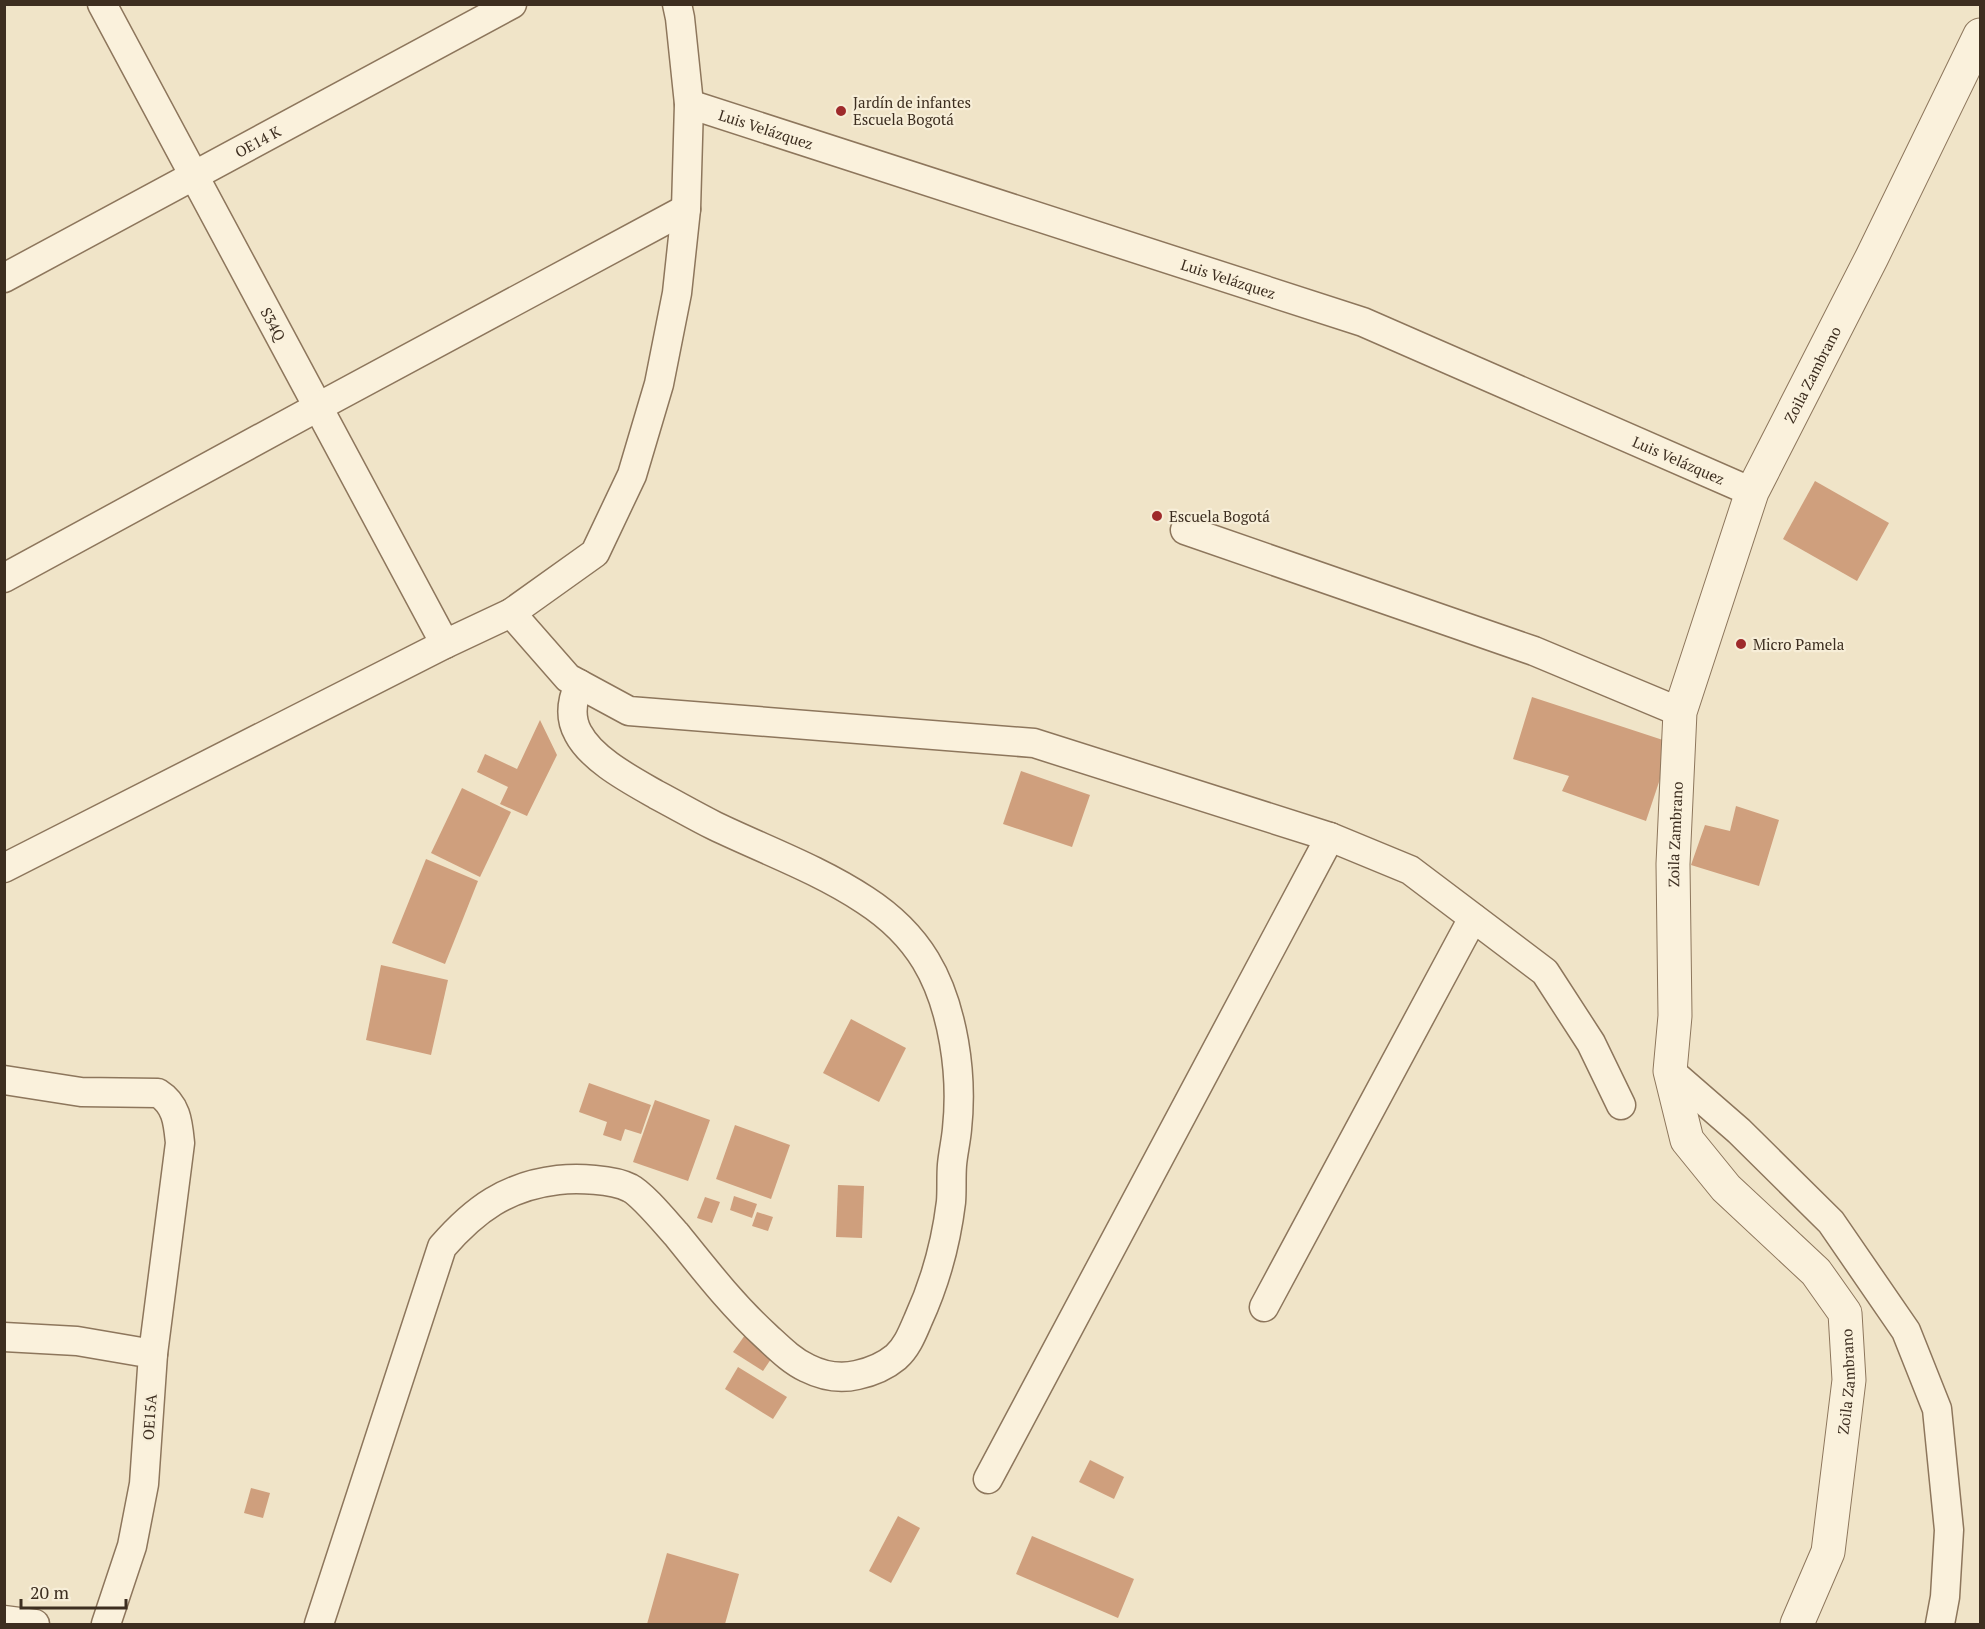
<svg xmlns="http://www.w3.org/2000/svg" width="1985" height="1629" viewBox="0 0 1985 1629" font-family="'PT Serif',serif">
	<rect width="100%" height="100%" fill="#f0e4c8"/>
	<g fill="#cf9f7d">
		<polygon points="1815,481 1889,523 1857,581 1783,539"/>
		<polygon points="1532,697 1672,743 1646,821 1562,791 1569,776 1513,759"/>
		<polygon points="540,720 557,755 527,816 500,804 508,787 477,772 485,754 517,769"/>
		<polygon points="1021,771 1090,795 1072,847 1003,824"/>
		<polygon points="462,788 511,812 480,877 431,853"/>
		<polygon points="1736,806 1779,820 1759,886 1691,865 1705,825 1730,831"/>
		<polygon points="426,859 478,881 445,964 392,943"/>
		<polygon points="381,965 448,980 431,1055 366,1040"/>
		<polygon points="851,1019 906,1048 879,1102 823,1073"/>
		<polygon points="589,1083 651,1105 641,1134 625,1129 621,1141 603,1135 607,1122 579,1112"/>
		<polygon points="655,1100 710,1120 688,1181 633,1162"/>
		<polygon points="735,1125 790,1145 771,1199 716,1179"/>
		<polygon points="838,1185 864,1186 862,1238 836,1237"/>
		<polygon points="734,1196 757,1204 752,1218 730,1210"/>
		<polygon points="705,1197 720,1202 712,1223 697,1218"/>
		<polygon points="757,1212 773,1217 768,1231 752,1226"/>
		<polygon points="745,1335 775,1353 763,1371 733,1352"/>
		<polygon points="738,1367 787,1397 773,1419 725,1389"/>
		<polygon points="1090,1460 1124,1477 1114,1499 1079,1482"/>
		<polygon points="251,1488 270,1493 263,1518 244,1513"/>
		<polygon points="898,1516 920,1528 891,1583 869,1571"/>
		<polygon points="1032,1536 1134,1579 1118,1618 1016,1574"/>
		<polygon points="667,1553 739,1574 725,1624 647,1624"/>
	</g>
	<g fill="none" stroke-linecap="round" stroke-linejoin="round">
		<g stroke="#8d765c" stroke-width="31">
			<g id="minor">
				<path id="s1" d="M102 4 445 644"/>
				<path id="s2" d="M689 104 1363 322 1752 492"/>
				<path id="s3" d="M4 278 512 4"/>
				<polyline points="1185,530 1534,651 1680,712"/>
				<polyline points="4,578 318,407 686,209"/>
				<polyline points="511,613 568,678 629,711 1034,743 1330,837 1410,870 1545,972 1591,1043 1621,1105"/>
				<polyline points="4,868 445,644 511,613 595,553 632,475 659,384 677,293 686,209 689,104 680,18 677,4"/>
				<polyline points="1670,1071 1739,1131 1831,1222 1906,1331 1937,1409 1949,1530 1945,1597 1940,1624"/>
				<path d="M4 1080 81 1092 158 1093C177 1105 178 1123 180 1143L153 1354"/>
				<polyline points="1264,1307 1473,918"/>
				<polyline points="4,1337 77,1341 153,1354 144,1484 132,1546 106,1624"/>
				<polyline points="988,1479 1330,837"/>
				<polyline points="4,1620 35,1624"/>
				<path d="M319 1624 442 1247C475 1209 507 1186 558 1180 577 1178 613 1179 630 1188 642 1194 666 1223 676 1234 705 1270 733 1306 767 1337 780 1349 792 1361 807 1368 823 1376 840 1379 857 1375 871 1372 884 1367 896 1357 907 1347 912 1334 918 1320 935 1283 946 1243 951 1202 952 1190 951 1177 952 1165 953 1153 956 1141 957 1129 960 1101 959 1071 954 1042 943 979 919 935 865 900 818 869 765 850 715 826 695 816 676 805 657 795 631 780 592 760 578 733 569 717 572 700 579 684"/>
			</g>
		</g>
		<g stroke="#8d765c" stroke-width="35">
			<g id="tertiary">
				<path id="s4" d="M1797 1624 1828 1552 1849 1380 1845 1313 1816 1272 1726 1188 1687 1140 1670 1071 1675 1016 1673 864 1680 712 1752 492 1872 257 1980 35"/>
			</g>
		</g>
		<use href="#minor" stroke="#faf1dc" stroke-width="28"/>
		<use href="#tertiary" stroke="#faf1dc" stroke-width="33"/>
	</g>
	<g fill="#9e2a2b" stroke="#f7eed8" stroke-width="2">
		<circle cx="841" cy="111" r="6"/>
		<circle cx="1157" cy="516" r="6"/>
		<circle cx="1741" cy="644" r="6"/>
	</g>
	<g text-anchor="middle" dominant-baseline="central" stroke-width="4.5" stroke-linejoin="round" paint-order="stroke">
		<g font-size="15" fill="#3d2e20" stroke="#f7eed8" text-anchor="start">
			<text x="853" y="102">Jardín de infantes<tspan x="853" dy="17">Escuela Bogotá</tspan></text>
			<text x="1169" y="516">Escuela Bogotá</text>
			<text x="1753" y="644">Micro Pamela</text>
		</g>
		<g font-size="15" fill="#3d2e20" stroke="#f7eed8">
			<text stroke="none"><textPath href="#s2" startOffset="81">Luis Velázquez</textPath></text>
			<text stroke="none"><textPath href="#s3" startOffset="288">OE14 K</textPath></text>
			<text stroke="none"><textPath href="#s2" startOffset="567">Luis Velázquez</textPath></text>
			<text stroke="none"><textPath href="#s1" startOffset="363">S34Q</textPath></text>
			<text stroke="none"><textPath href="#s4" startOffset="1348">Zoila Zambrano</textPath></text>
			<text stroke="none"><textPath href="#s2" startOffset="1053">Luis Velázquez</textPath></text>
			<text stroke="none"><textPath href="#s4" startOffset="862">Zoila Zambrano</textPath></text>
			<text stroke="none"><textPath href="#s4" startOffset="250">Zoila Zambrano</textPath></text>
			<text transform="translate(149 1417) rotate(-86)">OE15A</text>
		</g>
	</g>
	<rect width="1985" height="1629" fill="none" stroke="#3d2e20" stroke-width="12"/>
	<path d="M21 1599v9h105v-9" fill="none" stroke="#3d2e20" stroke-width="3"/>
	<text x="30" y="1599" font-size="18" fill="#3d2e20" stroke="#f7eed8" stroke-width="4.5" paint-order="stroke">20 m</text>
</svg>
